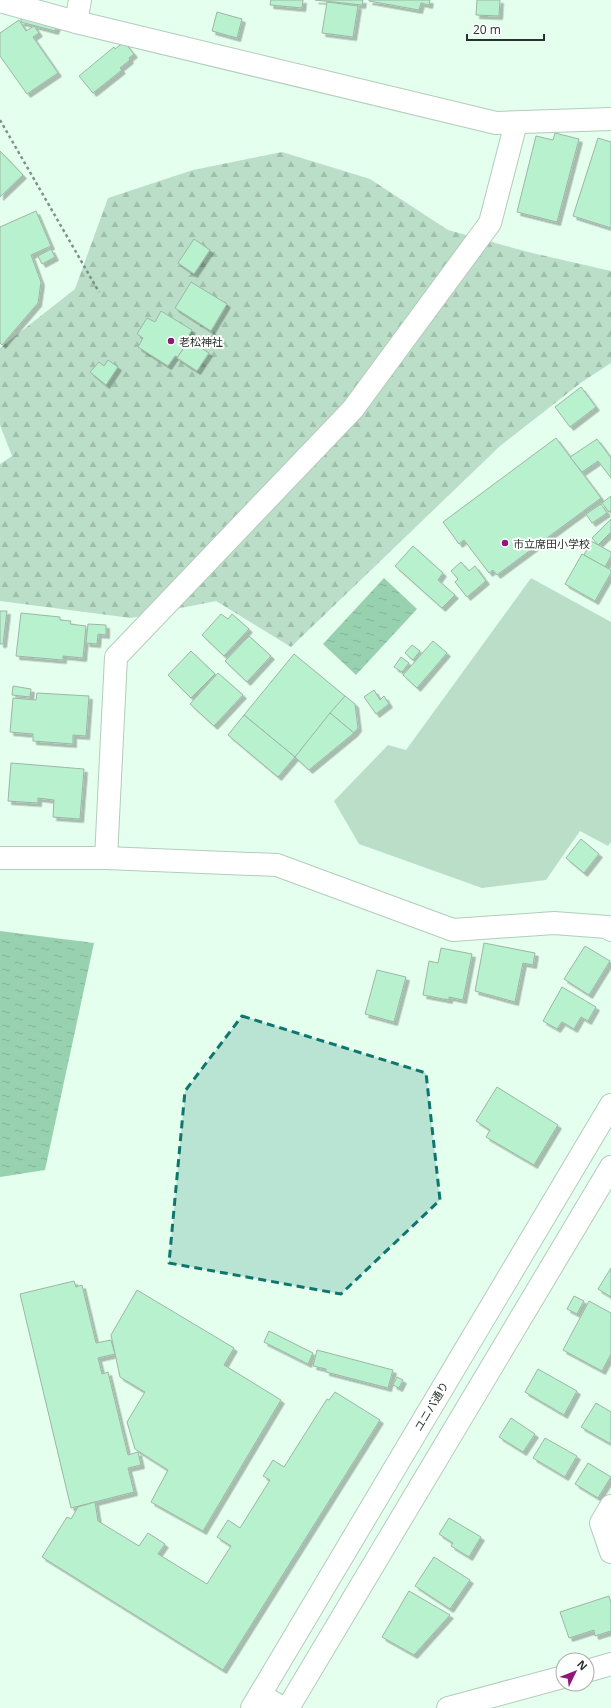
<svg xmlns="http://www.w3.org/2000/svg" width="611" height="1708" viewBox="0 0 611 1708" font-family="'Open Sans','Noto Sans JP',sans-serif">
	<defs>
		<pattern id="forest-firs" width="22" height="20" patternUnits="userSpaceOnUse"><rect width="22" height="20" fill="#badec7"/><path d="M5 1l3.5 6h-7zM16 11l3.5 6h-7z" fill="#a0bfab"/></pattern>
		<pattern id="water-ripples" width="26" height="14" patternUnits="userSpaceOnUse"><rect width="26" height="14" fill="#98d1af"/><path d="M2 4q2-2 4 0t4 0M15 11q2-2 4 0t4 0" fill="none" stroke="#83b497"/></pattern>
		<filter id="shadow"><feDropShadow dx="3.5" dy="3.5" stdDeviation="0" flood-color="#0004"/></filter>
	</defs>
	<rect width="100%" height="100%" fill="#e4ffee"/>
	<polygon fill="#badec7" points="531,578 611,622 611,842 608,846 580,831 546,880 482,888 359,844 334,801 388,745 406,750"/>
	<polygon fill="url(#forest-firs)" points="282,152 370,179 448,230 528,252 611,271 611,363 582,382 500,446 291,647 216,601 131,618 0,601 0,464 12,456 0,425 0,348 75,289 108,198 193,170"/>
	<g fill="url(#water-ripples)">
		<polygon points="384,578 417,609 356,675 323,644"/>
		<polygon points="0,931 94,943 45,1170 0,1177"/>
	</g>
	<g fill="#b7f1ce" stroke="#9db6a6" filter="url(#shadow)">
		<polygon points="271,0 303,0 302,8 270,5"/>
		<polygon points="315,0 363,0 362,5"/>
		<polygon points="369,0 430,0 429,5 421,3 419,10 369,1"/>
		<polygon points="477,0 500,0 499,16 476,15"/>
		<polygon points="327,2 358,6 353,37 322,33"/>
		<polygon points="217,12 242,19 237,38 212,31"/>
		<polygon points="21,17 57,26 55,31 21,22"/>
		<polygon points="19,20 26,31 34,26 39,33 33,37 58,73 27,94 0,56 0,33"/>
		<polygon points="124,42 134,54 129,58 130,60 120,68 122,70 93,93 79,76 114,47 115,49"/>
		<polygon points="555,133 579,139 557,222 517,212 536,136 553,140"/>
		<polygon points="598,138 611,142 611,228 573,216"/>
		<polygon points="0,151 23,175 0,197"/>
		<polygon points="36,211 51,246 31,255 41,282 38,303 2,345 0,343 0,227"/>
		<polygon points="194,239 210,250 194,274 178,263"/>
		<polygon points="51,249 55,257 42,264 38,256"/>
		<polygon points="191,282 227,304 211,331 175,308"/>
		<polygon points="161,311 192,330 185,341 187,343 178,357 175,356 168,366 138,347 143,338 137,334 147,318 155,322"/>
		<polygon points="189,340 209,353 197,371 177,358"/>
		<polygon points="108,360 118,367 106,385 90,372 99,362 104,366"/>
		<polygon points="581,387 596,407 570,427 555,407"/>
		<polygon points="556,438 601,498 497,575 493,570 489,573 464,540 459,544 443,522"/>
		<polygon points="597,439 611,458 611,478 598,461 582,472 570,457"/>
		<polygon points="611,496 611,510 609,512 602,503"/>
		<polygon points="601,504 607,513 592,523 586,514"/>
		<polygon points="611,519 611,532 598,545 592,538"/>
		<polygon points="591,541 611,552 611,556 605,567 584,555"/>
		<polygon points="413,546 443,573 438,580 455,595 442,608 395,566"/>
		<polygon points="582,554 611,570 611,573 595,601 565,584"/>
		<polygon points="461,562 469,571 475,566 486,581 467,597 455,582 458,579 451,571"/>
		<polygon points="0,611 7,611 3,644 0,644"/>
		<polygon points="21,613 60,617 60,620 71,621 70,624 86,626 83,658 63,656 63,660 16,656"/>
		<polygon points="221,614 228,619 232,614 249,629 224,656 202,635"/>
		<polygon points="88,624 106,625 106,635 98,634 97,644 86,643"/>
		<polygon points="249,636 271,656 247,682 225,661"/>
		<polygon points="433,641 447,653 417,688 403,675"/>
		<polygon points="412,645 420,651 413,660 405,653"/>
		<polygon points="191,651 215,674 191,698 168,675"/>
		<polygon points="294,654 345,696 295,757 244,715"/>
		<polygon points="401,657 409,663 402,672 394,667"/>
		<polygon points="218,673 243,695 214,726 190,704"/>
		<polygon points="13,686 31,689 30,697 12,695"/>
		<polygon points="374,690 380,700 384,696 389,704 376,714 364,697"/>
		<polygon points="37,693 89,696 86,736 73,735 73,744 33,741 33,734 10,732 13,698 36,700"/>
		<polygon points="345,696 355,704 358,728 354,733 330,713"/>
		<polygon points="330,713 354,733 309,770 295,757"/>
		<polygon points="244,715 295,757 278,777 228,735"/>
		<polygon points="11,763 84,769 80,819 53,817 54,800 38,798 38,803 8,801"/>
		<polygon points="581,839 599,854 584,873 566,858"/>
		<polygon points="484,943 535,953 533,965 523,963 515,1002 475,991"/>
		<polygon points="585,946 610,961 589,995 564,979"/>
		<polygon points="441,948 472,954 463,1000 449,997 449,1000 423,995 429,961 438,963"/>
		<polygon points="377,970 406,977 394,1022 365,1014"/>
		<polygon points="562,987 596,1007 588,1021 581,1017 574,1029 562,1022 557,1029 543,1021"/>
		<polygon points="497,1087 558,1125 534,1165 486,1137 490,1130 476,1121"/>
		<polygon points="611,1268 611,1297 598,1289"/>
		<polygon points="74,1281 76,1287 82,1285 96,1343 111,1340 115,1354 98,1358 102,1374 108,1372 128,1455 138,1452 141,1465 128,1468 134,1492 71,1508 20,1294"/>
		<polygon points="137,1290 234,1348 224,1365 281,1400 203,1531 151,1502 168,1470 135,1449 127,1422 145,1392 120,1377 111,1335"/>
		<polygon points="574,1296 584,1301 577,1314 567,1309"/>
		<polygon points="589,1301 611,1313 611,1354 602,1371 563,1350"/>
		<polygon points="269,1331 313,1353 308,1364 264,1342"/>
		<polygon points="317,1350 393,1370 388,1388 326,1372 326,1369 313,1366"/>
		<polygon points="538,1369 577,1391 564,1415 525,1392"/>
		<polygon points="397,1377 403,1380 399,1388 393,1385"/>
		<polygon points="335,1392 380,1420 223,1670 42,1557 67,1517 71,1519 78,1507 95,1502 98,1521 139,1546 148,1533 165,1544 158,1554 207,1584 231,1546 217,1537 228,1520 240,1528 270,1480 263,1476 273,1460 284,1467 327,1399 329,1400"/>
		<polygon points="596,1403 611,1412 611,1444 581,1427"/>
		<polygon points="511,1418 535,1434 523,1452 499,1437"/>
		<polygon points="545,1438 577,1456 565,1477 533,1458"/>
		<polygon points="588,1463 611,1477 598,1498 575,1484"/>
		<polygon points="449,1518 481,1537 469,1557 451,1546 453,1543 439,1534"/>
		<polygon points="434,1557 470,1580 450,1609 415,1586"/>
		<polygon points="409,1591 450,1615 414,1655 382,1637"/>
		<polygon points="609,1596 611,1603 611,1631 595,1636 594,1630 569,1638 560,1612"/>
	</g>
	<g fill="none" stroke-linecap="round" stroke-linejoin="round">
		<g stroke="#b3ccbc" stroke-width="24">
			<g id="minor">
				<polyline points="76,22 80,0"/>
				<polyline points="0,858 106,858 277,865 453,930 554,923 607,927 611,930"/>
				<polyline points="106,858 116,657 353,409 490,223 516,123"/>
				<polyline points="611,1506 601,1523 611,1552"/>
				<polyline points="587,1671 611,1664"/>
				<polyline points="260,1695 283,1708"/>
				<polyline points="448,1708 563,1677"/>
			</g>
		</g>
		<g stroke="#b3ccbc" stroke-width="24">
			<g id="tertiary">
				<polyline points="0,1 76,22 496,123 611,119"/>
				<polyline points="252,1708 611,1105"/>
				<polyline points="288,1708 611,1167"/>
			</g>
		</g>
		<polyline stroke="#809287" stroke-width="2.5" stroke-dasharray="3 3" stroke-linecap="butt" points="0,120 99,292"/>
		<use href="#minor" stroke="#fff" stroke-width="22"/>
		<use href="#tertiary" stroke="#fff" stroke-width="22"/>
	</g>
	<path fill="#0f766e" fill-opacity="0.2" stroke="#0f766e" stroke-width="3" stroke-dasharray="8 5" stroke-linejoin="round" d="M242 1016 426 1073 440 1200 341 1294 169 1263 185 1091Z"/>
	<g fill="#8f1878" stroke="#fff" stroke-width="1.5">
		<circle cx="171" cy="341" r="4"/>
		<circle cx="505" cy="543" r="4"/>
	</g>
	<g text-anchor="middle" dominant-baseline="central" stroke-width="4" stroke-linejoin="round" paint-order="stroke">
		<g font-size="11" fill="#29332d" stroke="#fff" text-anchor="start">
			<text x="179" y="341">老松神社</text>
			<text x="513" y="543">市立席田小学校</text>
		</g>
		<g font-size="11" fill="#29332d" stroke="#fff">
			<text transform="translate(431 1406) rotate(-59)">ユニバ通り</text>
		</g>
	</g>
	<g transform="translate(575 1672) rotate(47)"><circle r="19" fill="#ffffff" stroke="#a9adab"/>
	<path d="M0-3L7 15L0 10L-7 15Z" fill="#8f1878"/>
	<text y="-6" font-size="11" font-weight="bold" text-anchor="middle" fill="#29332d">N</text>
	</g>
	<path d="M467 34v6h77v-6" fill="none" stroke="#29332d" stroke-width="2"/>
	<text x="473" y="34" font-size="12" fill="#29332d" stroke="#ffffff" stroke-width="3" paint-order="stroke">20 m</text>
</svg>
